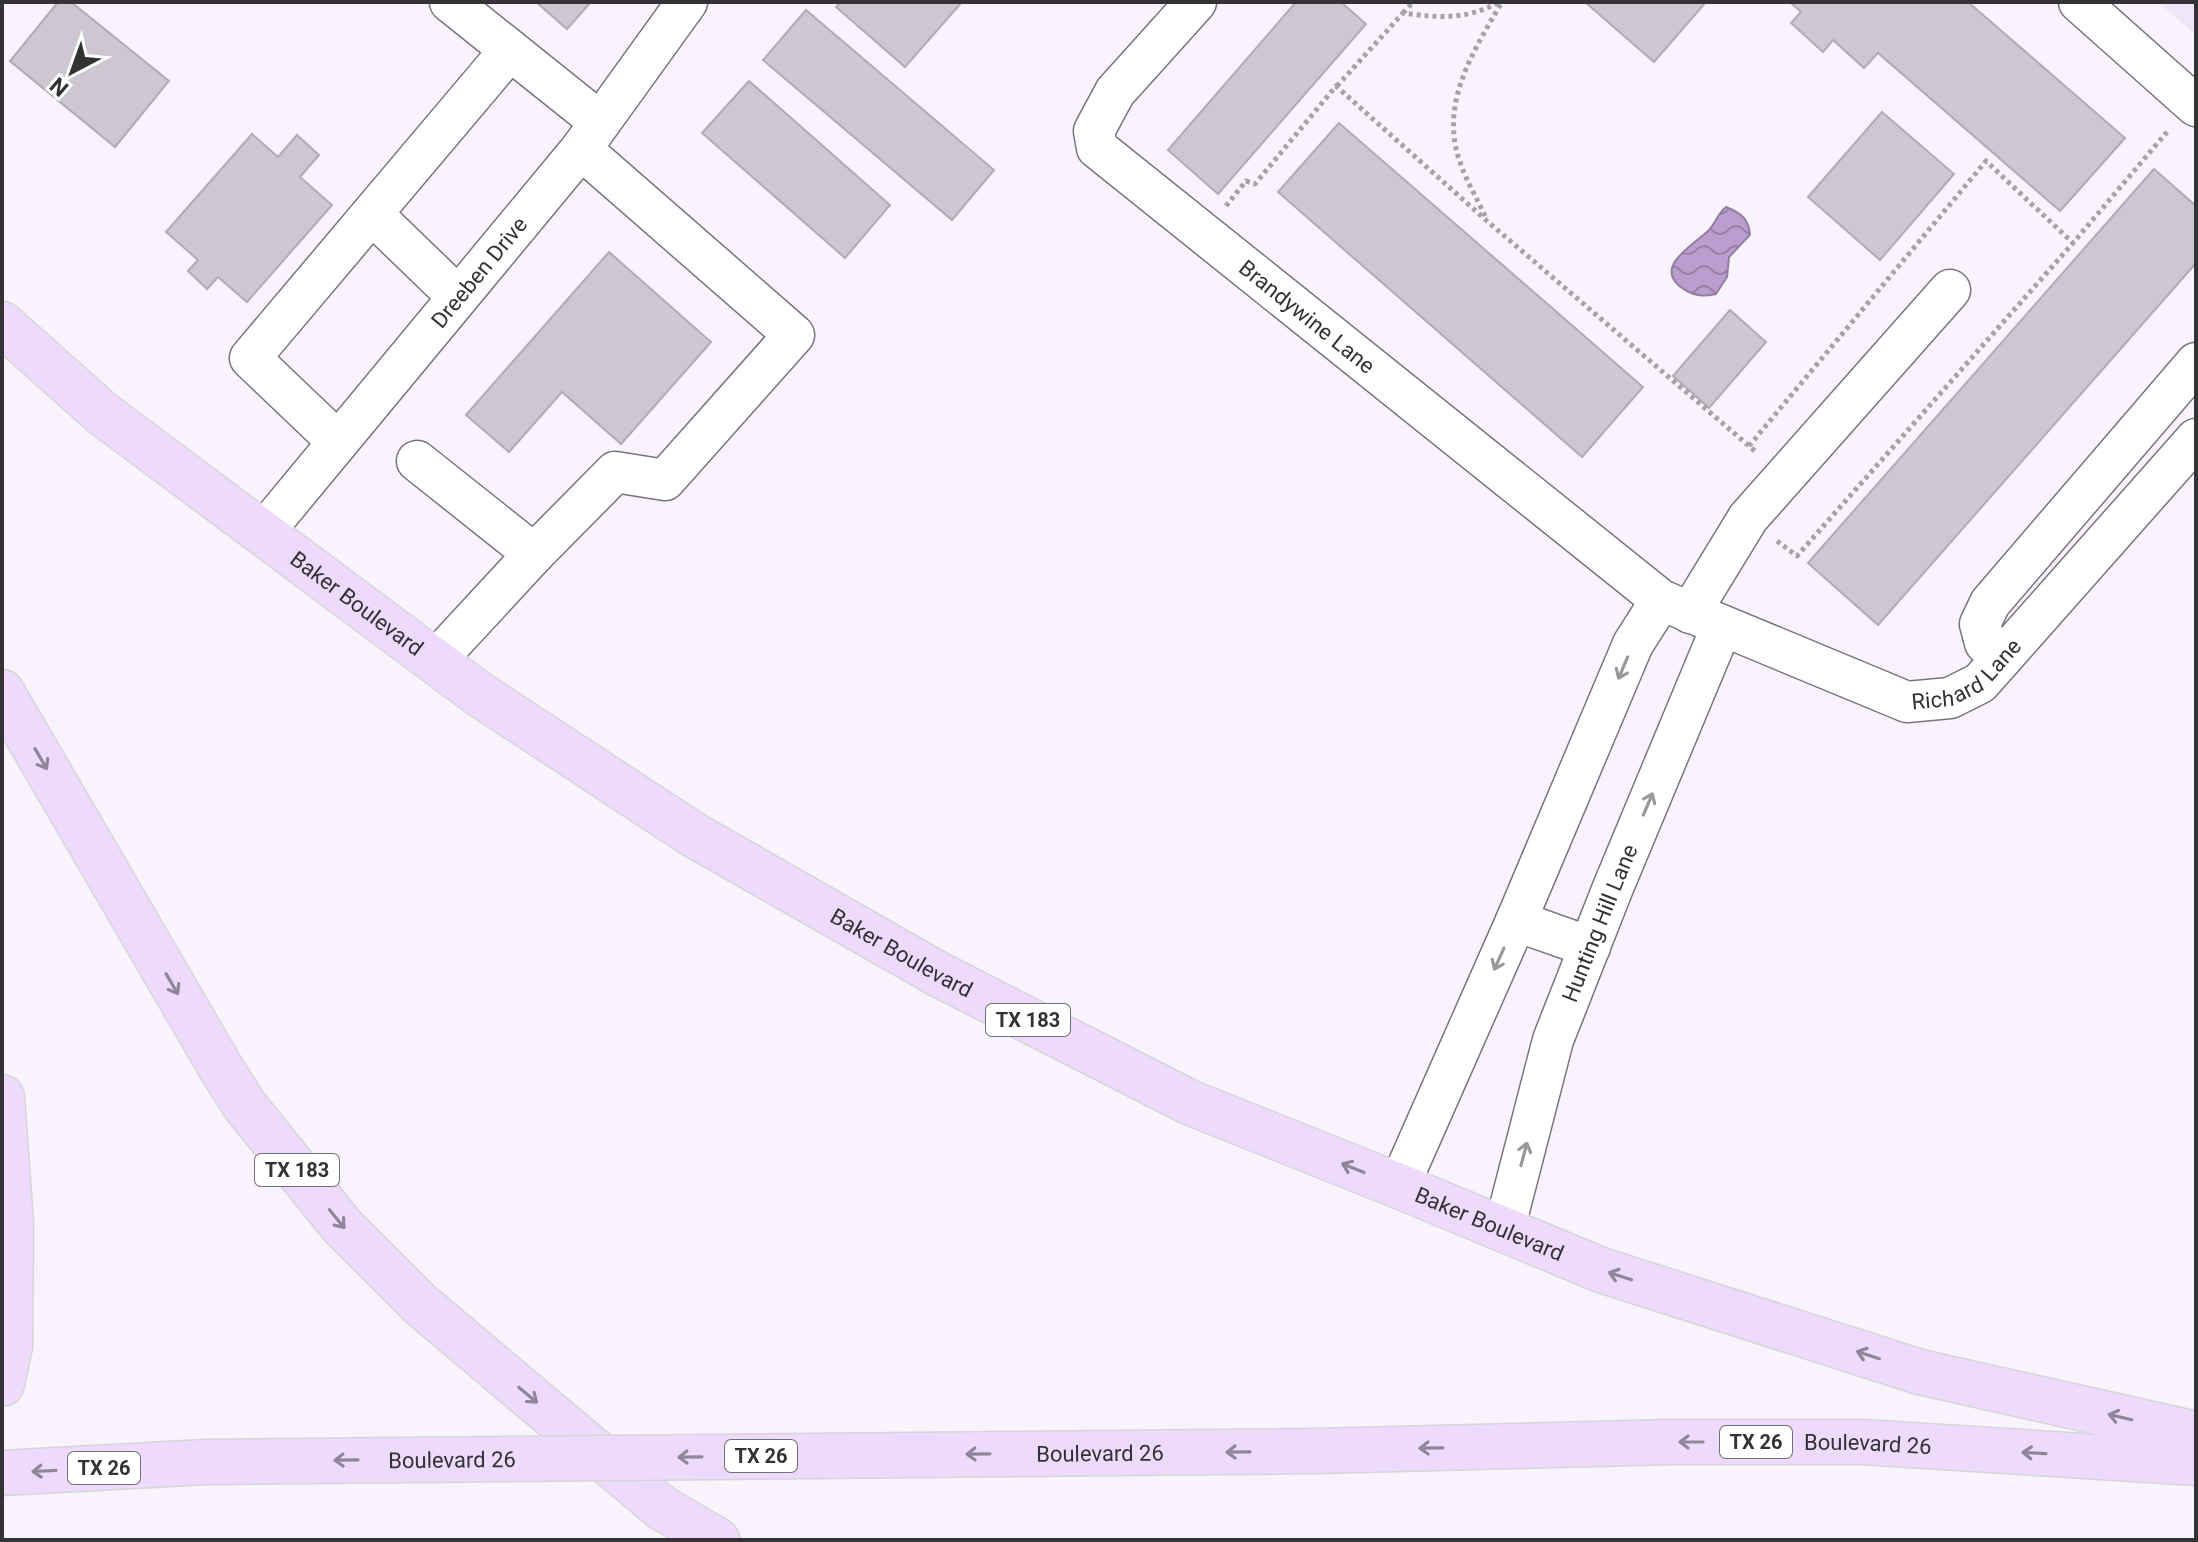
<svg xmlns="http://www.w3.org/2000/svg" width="2198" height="1542" viewBox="0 0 2198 1542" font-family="Roboto,sans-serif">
	<defs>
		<pattern id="water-waves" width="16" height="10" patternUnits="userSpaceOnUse" patternTransform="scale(2)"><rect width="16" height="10" fill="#ba9ecf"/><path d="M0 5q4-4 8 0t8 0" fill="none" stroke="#9881a9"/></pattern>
	</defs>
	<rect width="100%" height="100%" fill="#f9f3fd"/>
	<polygon fill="#efe6f7" points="2158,2 2196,2 2196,35"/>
	<path fill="url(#water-waves)" stroke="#927ea1" stroke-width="2" d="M1726 207C1741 213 1749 219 1750 235L1729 257 1727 277 1716 294C1704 297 1696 296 1685 290 1651 269 1690 247 1707 232 1715 225 1717 214 1726 207Z"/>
	<g fill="#cdc7d1" stroke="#b0abb5" stroke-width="2">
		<polygon points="58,2 71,2 169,81 115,147 10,61"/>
		<polygon points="536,2 591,2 567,29"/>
		<polygon points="841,2 962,2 905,67 836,7"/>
		<polygon points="1296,2 1341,2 1366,24 1218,194 1168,150"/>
		<polygon points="1585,2 1706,2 1654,62"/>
		<polygon points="1790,2 1968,2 2125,138 2060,211 1878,53 1864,68 1833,40 1823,52 1791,23 1801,12"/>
		<polygon points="806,10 994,170 952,220 763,60"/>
		<polygon points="749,81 890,205 845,258 702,133"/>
		<polygon points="1882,112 1954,174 1880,260 1808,197"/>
		<polygon points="1339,123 1643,387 1582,457 1278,192"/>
		<polygon points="252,134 278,157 297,135 319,155 300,177 332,205 247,302 218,277 207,289 188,271 198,260 166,232"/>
		<polygon points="2154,169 2196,206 2196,263 1878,625 1808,563"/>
		<polygon points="609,252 711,342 621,444 562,392 509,452 466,415"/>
		<polygon points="1730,310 1766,342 1709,408 1673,376"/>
	</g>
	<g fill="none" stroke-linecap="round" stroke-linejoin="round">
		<g stroke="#79747d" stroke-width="43">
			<g id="minor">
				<polyline points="450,2 600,122"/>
				<path id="s1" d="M1196 2 1115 92 1094 131 1097 148 1661 600 1907 702 1950 698 1980 683 2196 439"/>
				<polyline points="2079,2 2196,106"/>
				<polyline points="372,214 458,297"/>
				<polyline points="338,442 250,358 510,50"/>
				<polyline points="417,461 534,554 435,661"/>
				<path id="s2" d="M262 534 581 149 687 2"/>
				<polyline points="534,554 615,472 665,480 794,335 581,149"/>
				<polyline points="1690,613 1748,518 1950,290"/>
				<polyline points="2002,658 1985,643 1980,624 1990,603 2196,363"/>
				<polyline points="1516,921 1590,947"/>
				<polyline points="1399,1186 1516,921 1633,644 1661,600"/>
				<path id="s3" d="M1504 1230 1553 1040 1612 890 1722 626"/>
			</g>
		</g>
		<g stroke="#d6d6d7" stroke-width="47">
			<g id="major">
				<path id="s4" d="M2 324 103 414 479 694 694 835 938 974 1191 1103 1399 1186 1601 1270 1920 1372 2196 1434"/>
				<polyline points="2,692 221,1068 245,1106 342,1226 421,1305 662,1508 717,1540"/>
				<polyline points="2,1097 11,1225 10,1346 2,1384"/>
				<path id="s5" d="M1316 1451 1672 1442H1862L2196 1463"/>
				<polyline points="2,1473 206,1462"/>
			</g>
		</g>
		<g stroke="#a6a2a9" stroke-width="5" stroke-dasharray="4 4" stroke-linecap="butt">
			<polyline points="1403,13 1413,2"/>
			<path d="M1337 86 1403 13C1438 18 1467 20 1499 2"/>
			<polyline points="1226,206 1246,181 1255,184 1336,86 1487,221 1756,452"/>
			<path d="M1485 216C1477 198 1465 179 1459 159 1440 102 1474 50 1502 2"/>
			<polyline points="1749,446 1986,161 2073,243 2167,132"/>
			<polyline points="1777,541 1797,556 2073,243"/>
		</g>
		<use href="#minor" stroke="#fff" stroke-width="40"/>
		<use href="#major" stroke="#eedafd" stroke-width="44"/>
		<g stroke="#d6d6d7" stroke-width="47" stroke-linecap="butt">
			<g id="major-bridge">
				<path id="s6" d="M206 1462 1316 1451"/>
			</g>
		</g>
		<use href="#major-bridge" stroke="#eedafd" stroke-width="44"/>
	</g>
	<defs><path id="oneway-shaft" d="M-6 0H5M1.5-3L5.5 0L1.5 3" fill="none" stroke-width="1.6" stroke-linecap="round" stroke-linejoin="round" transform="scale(2)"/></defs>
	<g stroke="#9a989a">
		<use href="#oneway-shaft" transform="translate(1623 668) rotate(113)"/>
		<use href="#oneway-shaft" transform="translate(1648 804) rotate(-67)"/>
		<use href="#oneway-shaft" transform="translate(1499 959) rotate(114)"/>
		<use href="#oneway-shaft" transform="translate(1524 1154) rotate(-75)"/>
	</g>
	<g stroke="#918699">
		<use href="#oneway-shaft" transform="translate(41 759) rotate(60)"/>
		<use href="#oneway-shaft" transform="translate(172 984) rotate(60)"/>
		<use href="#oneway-shaft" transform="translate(1353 1168) rotate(-158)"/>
		<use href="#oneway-shaft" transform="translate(337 1219) rotate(51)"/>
		<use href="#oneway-shaft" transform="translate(1620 1276) rotate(-162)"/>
		<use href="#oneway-shaft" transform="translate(1868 1355) rotate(-162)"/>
		<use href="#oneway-shaft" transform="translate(528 1395) rotate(40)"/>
		<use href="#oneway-shaft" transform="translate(2120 1417) rotate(-167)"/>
		<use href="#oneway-shaft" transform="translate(1691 1442) rotate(-180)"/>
		<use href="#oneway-shaft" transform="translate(1431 1448) rotate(179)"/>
		<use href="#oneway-shaft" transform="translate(1238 1452) rotate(179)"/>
		<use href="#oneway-shaft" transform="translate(2034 1453) rotate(-177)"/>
		<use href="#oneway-shaft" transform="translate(978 1454) rotate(179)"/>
		<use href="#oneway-shaft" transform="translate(690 1457) rotate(179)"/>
		<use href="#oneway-shaft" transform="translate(346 1460) rotate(179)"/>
		<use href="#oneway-shaft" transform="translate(44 1471) rotate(177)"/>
	</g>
	<g text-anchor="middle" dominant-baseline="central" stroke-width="7" stroke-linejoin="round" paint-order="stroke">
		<g fill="#fff" stroke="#717072" stroke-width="2">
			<rect x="986" y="1004" width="84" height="32" rx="6"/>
			<rect x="255" y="1154" width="84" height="32" rx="6"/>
			<rect x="1720" y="1426" width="72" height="32" rx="6"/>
			<rect x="725" y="1440" width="72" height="32" rx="6"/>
			<rect x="68" y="1452" width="72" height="32" rx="6"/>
		</g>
		<g font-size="20" font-weight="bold" fill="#343235">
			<text x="1028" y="1020">TX 183</text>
			<text x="297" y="1170">TX 183</text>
			<text x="1756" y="1442">TX 26</text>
			<text x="761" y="1456">TX 26</text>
			<text x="104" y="1468">TX 26</text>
		</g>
		<g font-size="22" fill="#343235" stroke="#fff">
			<text stroke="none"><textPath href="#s2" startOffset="340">Dreeben Drive</textPath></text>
			<text stroke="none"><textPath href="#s1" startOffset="452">Brandywine Lane</textPath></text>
			<text stroke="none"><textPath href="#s4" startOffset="452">Baker Boulevard</textPath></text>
			<text stroke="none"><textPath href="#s1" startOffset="1240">Richard Lane</textPath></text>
			<text stroke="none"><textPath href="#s3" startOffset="322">Hunting Hill Lane</textPath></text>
			<text stroke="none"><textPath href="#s4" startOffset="1100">Baker Boulevard</textPath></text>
			<text stroke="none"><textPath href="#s4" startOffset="1748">Baker Boulevard</textPath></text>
			<text stroke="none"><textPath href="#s5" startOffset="552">Boulevard 26</textPath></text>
			<text stroke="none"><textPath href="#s6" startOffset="894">Boulevard 26</textPath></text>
			<text stroke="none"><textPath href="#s6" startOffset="246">Boulevard 26</textPath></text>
		</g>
	</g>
	<rect width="2198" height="1542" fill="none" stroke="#343235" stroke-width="8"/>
	<g transform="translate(72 72) rotate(221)" stroke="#ffffff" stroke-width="6" paint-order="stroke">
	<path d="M0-6L14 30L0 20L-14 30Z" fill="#343235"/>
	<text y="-12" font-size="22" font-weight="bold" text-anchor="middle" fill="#343235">N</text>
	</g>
</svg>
